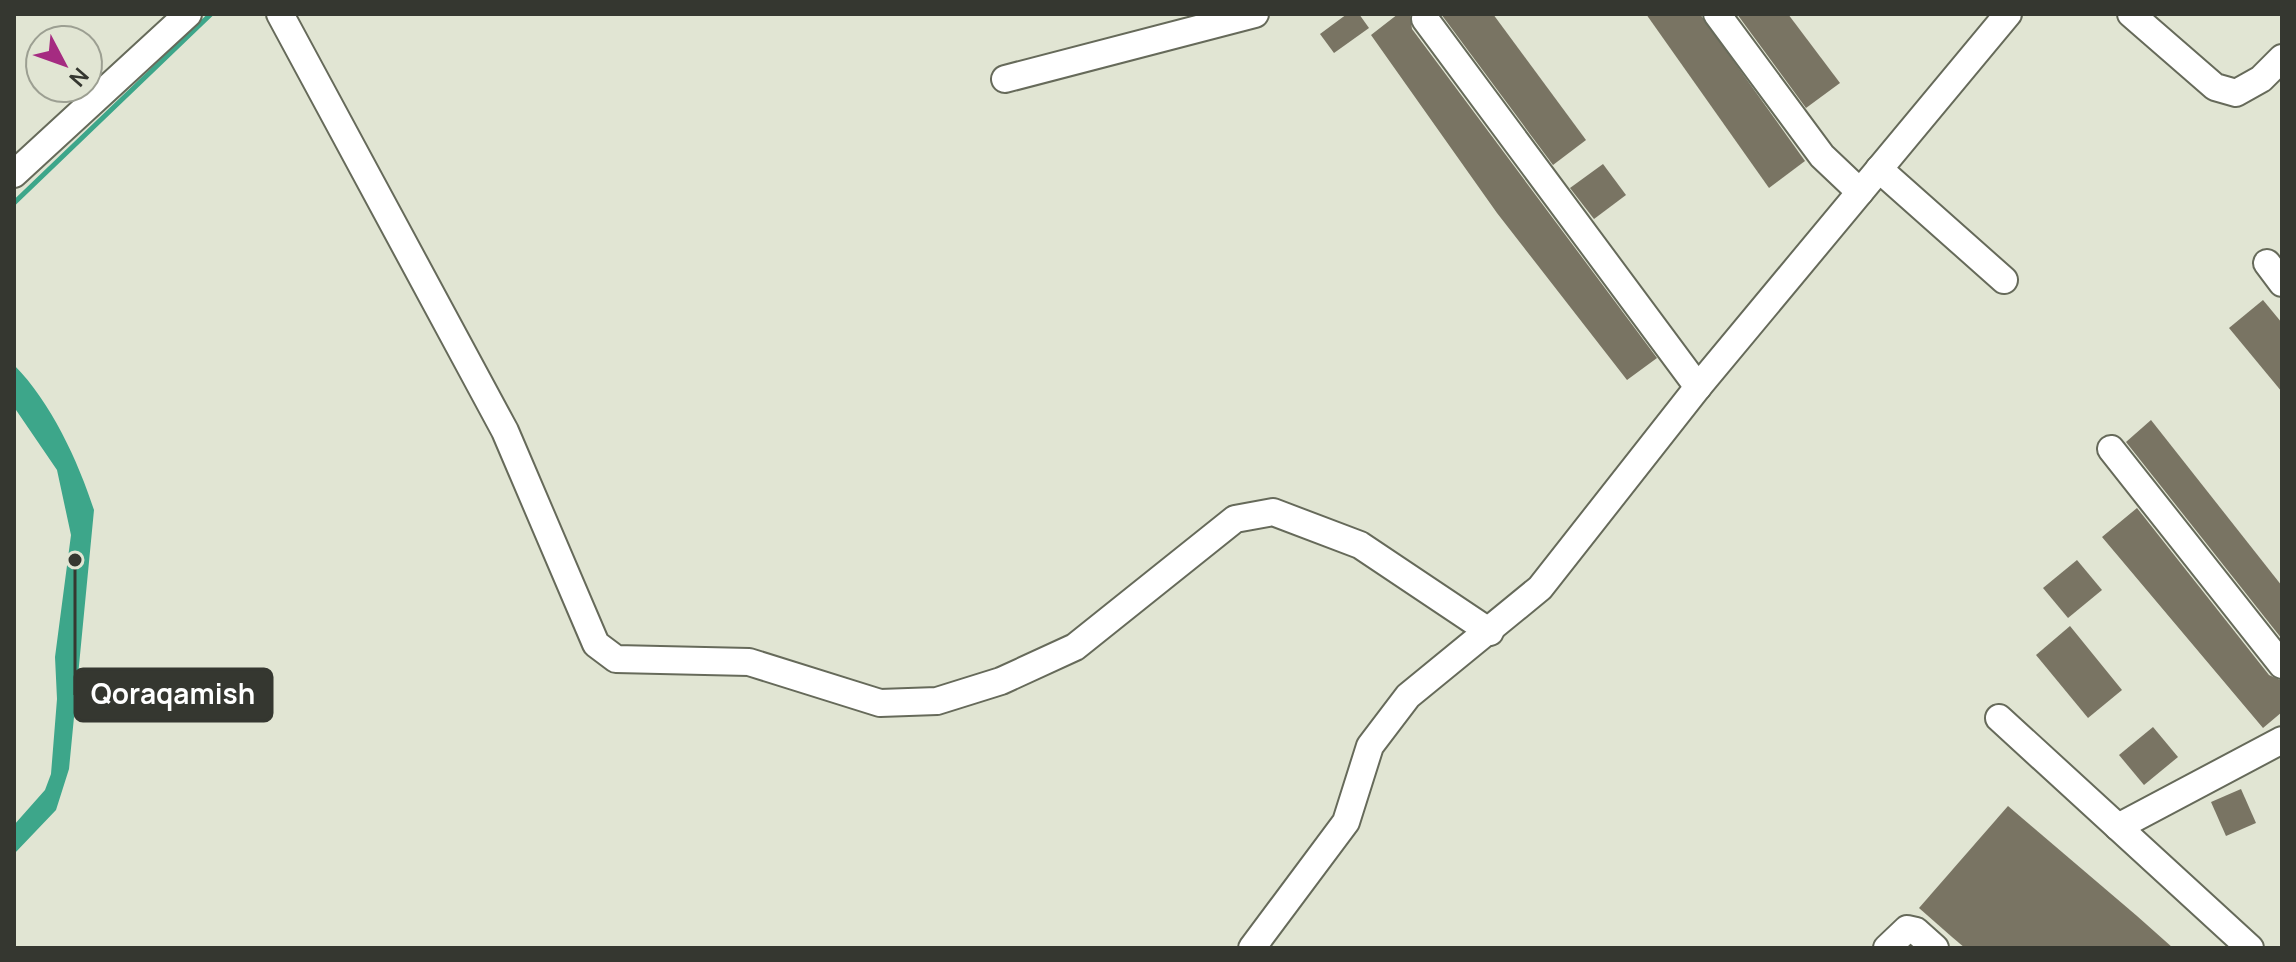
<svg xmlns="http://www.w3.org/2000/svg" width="2296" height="962" viewBox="0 0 2296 962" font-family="Manrope,sans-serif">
	<rect width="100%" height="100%" fill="#e1e5d3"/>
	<path fill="#3da68a" d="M14 365C51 402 78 461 94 510L69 769 56 810 14 854V825L45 790 51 774 57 699 55 657 71 535 57 470 14 407Z"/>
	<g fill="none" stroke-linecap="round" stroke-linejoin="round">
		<polyline stroke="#3da68a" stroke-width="5" points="14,203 211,14"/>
	</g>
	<g fill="#797463">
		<polygon points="1347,14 1359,14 1369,28 1334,53 1320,34"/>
		<polygon points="1398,14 1410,14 1412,29 1657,358 1627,380 1497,213 1371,35"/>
		<polygon points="1441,14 1493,14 1586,140 1553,165"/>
		<polygon points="1646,14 1700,14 1805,161 1769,188"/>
		<polygon points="1737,14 1788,14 1840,83 1806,108"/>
		<polygon points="1603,164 1626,195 1594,219 1570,188"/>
		<polygon points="2263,300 2282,323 2282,392 2229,328"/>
		<polygon points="2151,420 2282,586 2282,639 2126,442"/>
		<polygon points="2137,508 2269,675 2282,681 2282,712 2263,728 2102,537"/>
		<polygon points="2077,560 2102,590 2068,618 2043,588"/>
		<polygon points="2070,626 2122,690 2088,718 2036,655"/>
		<polygon points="2153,727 2178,757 2144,785 2119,755"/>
		<polygon points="2241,789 2256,823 2226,836 2211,802"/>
		<polygon points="2008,806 2137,916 2173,948 1965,948 1952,937 1919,908"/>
	</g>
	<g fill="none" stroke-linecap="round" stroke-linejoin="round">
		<g stroke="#666a5a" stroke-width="30">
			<g id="minor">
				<polyline points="280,14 505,431 596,644 616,659 749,662 880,703 937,701 1001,681 1075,647 1235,519 1273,512 1360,545 1490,632"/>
				<polyline points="1717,14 1822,156 1860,192"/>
				<polyline points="2131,14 2215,87 2236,93 2261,79 2282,58"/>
				<polyline points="1425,19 1698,387"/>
				<polyline points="1005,79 1255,14"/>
				<polyline points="1879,169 2004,280"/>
				<polyline points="14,174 188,14"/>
				<polyline points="2267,263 2282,283"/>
				<polyline points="2111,449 2282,665"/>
				<polyline points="1999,718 2250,948"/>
				<polyline points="2118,827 2282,740"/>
				<polyline points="1252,948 1346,822 1370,746 1408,696 1540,588 1698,387 2008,14"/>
				<polyline points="1887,948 1907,929 1916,931 1935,948"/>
			</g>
		</g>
		<use href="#minor" stroke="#fff" stroke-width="26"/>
	</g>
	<path fill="none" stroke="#353730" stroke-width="3" d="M75 560L75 695"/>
	<circle fill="#353730" stroke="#e1e5d3" stroke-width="3" cx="75" cy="560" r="8"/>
	<rect fill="#353730" stroke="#353730" stroke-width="3" x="75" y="669" width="197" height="52" rx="8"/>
	<g font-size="28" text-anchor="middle" font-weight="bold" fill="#fff">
		<text x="173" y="704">Qoraqamish</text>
	</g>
	<rect width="2296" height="962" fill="none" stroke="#353730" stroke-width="32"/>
	<g transform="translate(64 64) rotate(131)"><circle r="38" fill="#e1e5d3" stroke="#9c9f92" stroke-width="2"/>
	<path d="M0-6L14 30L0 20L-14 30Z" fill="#a52b81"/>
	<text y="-12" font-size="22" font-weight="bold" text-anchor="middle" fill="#353730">N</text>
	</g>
</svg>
